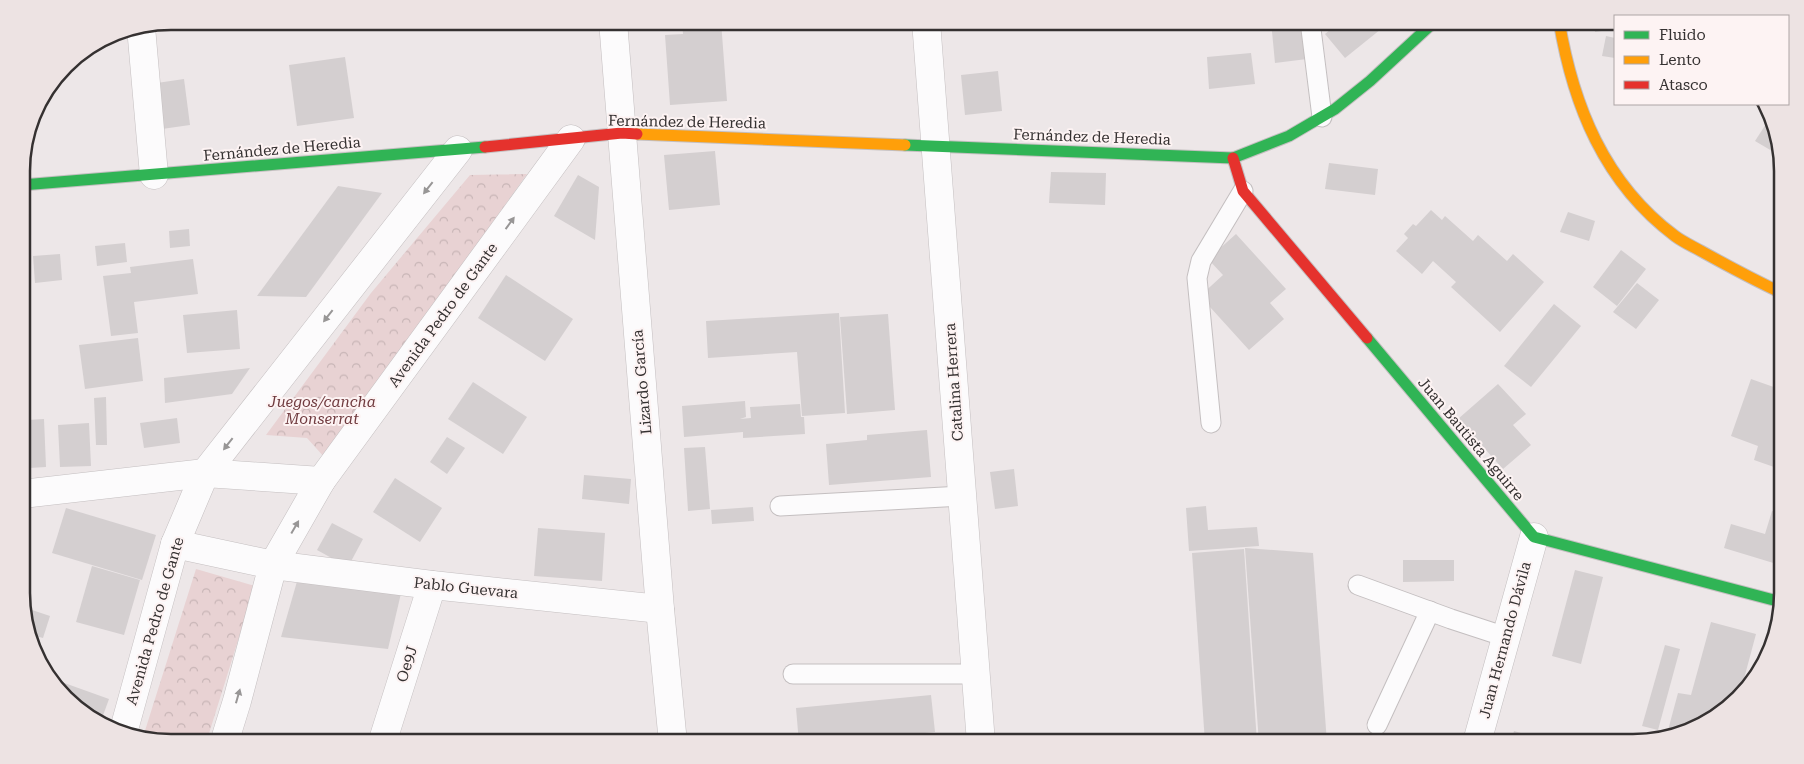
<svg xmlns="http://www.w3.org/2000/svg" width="1804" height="764" viewBox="0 0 1804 764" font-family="'Roboto Serif',serif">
	<defs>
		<pattern id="forest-crowns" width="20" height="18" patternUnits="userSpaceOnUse" patternTransform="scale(1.25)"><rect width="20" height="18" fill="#e8d2d3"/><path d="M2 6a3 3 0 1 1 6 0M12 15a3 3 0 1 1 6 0" fill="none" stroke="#c8b5b6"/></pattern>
	</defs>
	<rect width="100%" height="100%" fill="#ede7e8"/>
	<g fill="url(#forest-crowns)">
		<polygon points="527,174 325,458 307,438 266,435 371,293 470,175"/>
		<polygon points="196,569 255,586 206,743 171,743 143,737"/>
	</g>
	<g fill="#d4cfd0">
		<polygon points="682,21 721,21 727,101 670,105 665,35 683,34"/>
		<polygon points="961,21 992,21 992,26 962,29"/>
		<polygon points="1271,21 1303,21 1307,59 1275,63"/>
		<polygon points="1341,21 1391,21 1345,58 1325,34"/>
		<polygon points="1594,21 1615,21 1615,29 1595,32"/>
		<polygon points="1606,36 1615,38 1615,58 1602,56"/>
		<polygon points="1251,53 1255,84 1209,89 1207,57"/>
		<polygon points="345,57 354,118 297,126 289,65"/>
		<polygon points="998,71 1002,111 965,115 961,75"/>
		<polygon points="184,79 190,125 162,129 157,83"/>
		<polygon points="1766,124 1772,127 1782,152 1782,157 1755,141"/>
		<polygon points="715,151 720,205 669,210 664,155"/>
		<polygon points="1329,163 1378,169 1375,195 1325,189"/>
		<polygon points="1051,172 1106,173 1105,205 1049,203"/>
		<polygon points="578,175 599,187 595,240 554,216"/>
		<polygon points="338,186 382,193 306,297 257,296"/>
		<polygon points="1431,210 1442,220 1445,216 1473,241 1478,235 1507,261 1513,254 1544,282 1500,332 1451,287 1456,282 1433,261 1422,274 1396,251 1408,238 1404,234 1413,224 1416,226"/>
		<polygon points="1568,212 1595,221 1589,241 1560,232"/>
		<polygon points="189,229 190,246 170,248 169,231"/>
		<polygon points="1236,234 1286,289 1270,303 1284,319 1249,350 1200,296 1223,275 1208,259"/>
		<polygon points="125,243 127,262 97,266 95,246"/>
		<polygon points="1621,250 1646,269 1617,306 1593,287"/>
		<polygon points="60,254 62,280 35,283 33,256"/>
		<polygon points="193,259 198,294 134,302 138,333 111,336 103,276 131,273 130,267"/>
		<polygon points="506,275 573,319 545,361 478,318"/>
		<polygon points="1637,283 1659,300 1636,329 1613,312"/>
		<polygon points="1554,304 1581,326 1531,387 1504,366"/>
		<polygon points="237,310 240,349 187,353 183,315"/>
		<polygon points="839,313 845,413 802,416 797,352 708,358 706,321"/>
		<polygon points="888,314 895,410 847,414 840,317"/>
		<polygon points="138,338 143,381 85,389 79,345"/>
		<polygon points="250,368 232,394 165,403 164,378"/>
		<polygon points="1751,379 1782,390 1782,445 1774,467 1754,460 1758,446 1731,436"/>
		<polygon points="473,382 527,417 503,454 448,419"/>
		<polygon points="1498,384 1526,414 1513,425 1531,445 1503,469 1458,419"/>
		<polygon points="106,397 107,445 96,445 94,398"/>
		<polygon points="745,401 746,417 740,419 751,418 750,407 800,404 801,417 804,417 805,434 743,438 743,432 684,437 682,406"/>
		<polygon points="177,418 180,443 144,448 140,423"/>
		<polygon points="44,419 46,467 29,468 27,420"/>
		<polygon points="89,423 91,466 60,467 58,425"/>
		<polygon points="927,430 931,477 829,485 826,444 867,440 867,435"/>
		<polygon points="447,437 465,448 447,474 430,462"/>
		<polygon points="705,447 710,509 688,511 684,448"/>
		<polygon points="1014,469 1018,506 995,509 990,472"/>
		<polygon points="584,475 631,479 629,504 582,499"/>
		<polygon points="395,478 442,508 420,542 373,512"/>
		<polygon points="1206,506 1208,530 1257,527 1259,546 1189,551 1186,508"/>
		<polygon points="753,507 754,521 712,524 711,510"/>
		<polygon points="66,508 156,535 142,580 52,553"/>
		<polygon points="1772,511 1783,514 1783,557 1780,565 1724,548 1731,524 1765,534"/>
		<polygon points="332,523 363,539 348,567 317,550"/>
		<polygon points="538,528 605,533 602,581 534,576"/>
		<polygon points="1245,548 1313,553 1327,743 1259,743"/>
		<polygon points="1244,549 1257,743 1205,743 1192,553"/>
		<polygon points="1403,560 1454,560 1454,581 1403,582"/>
		<polygon points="92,566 140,580 124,635 76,622"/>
		<polygon points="1575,570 1603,577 1581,664 1552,656"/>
		<polygon points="298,578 402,589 388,649 281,637"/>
		<polygon points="23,607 50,616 43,638 32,635 23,613"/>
		<polygon points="1711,622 1756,634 1741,690 1724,712 1682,735 1676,736 1667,734 1678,693 1691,695"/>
		<polygon points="1665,645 1680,649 1658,730 1642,726"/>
		<polygon points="56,680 109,699 101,721 54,686"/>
		<polygon points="931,695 935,732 825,743 799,743 796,708"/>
		<polygon points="1514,731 1553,742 1511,742"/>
	</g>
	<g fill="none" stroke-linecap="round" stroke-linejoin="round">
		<g stroke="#c4bfc0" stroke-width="21">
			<g id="lane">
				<polyline points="1310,21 1322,117"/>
				<polyline points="1211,423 1197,278 1201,261 1243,191"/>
				<polyline points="780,506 962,496"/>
				<polyline points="1358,585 1451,619 1506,637"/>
				<polyline points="793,674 976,674"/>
				<polyline points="1377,725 1430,611"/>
			</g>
		</g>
		<g stroke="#c4bfc0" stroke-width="29">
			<g id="street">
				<polyline points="613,21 660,609 673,743"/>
				<polyline points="926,21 981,743"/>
				<polyline points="141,27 154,175"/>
				<polyline points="22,494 205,473 321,481"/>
				<polyline points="175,544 273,565 432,585 660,609"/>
				<polyline points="123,733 175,544 205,473 458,150"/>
				<polyline points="1477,742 1534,537"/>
				<polyline points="224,743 237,701 273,565 321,481 571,139"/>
				<polyline points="382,743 432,585"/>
			</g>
		</g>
		<g stroke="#c4bfc0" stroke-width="13">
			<g id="fast">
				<polyline points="905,145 1233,158 1289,136 1335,109 1370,81 1435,21"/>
				<polyline points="22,185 485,147"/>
				<polyline points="1367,338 1534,537 1781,602"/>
			</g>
		</g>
		<g stroke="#c4bfc0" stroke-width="13">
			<g id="slow">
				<path d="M1559 21C1573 105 1604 183 1675 236 1683 242 1692 246 1701 251 1728 266 1754 280 1782 293"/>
				<polyline points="637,134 905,145"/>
			</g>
		</g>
		<g stroke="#c4bfc0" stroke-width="13">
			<g id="jam">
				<polyline points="485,147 622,133 637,134"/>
				<polyline points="1233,158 1243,191 1367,338"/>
			</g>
		</g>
		<use href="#lane" stroke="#fcfbfc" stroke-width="19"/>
		<use href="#street" stroke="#fcfbfc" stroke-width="28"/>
		<use href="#fast" stroke="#30b455" stroke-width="11"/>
		<use href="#slow" stroke="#ff9f0a" stroke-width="11"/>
		<use href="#jam" stroke="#e5322d" stroke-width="11"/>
	</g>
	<defs><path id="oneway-solid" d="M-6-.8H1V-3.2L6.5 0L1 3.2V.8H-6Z" transform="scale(1.25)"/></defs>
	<g fill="#989696">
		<use href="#oneway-solid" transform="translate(428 188) rotate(128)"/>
		<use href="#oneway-solid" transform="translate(510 223) rotate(-54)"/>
		<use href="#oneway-solid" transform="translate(328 316) rotate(128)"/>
		<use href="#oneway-solid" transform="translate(228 444) rotate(128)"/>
		<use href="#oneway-solid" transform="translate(295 527) rotate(-60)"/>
		<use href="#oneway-solid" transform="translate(238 696) rotate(-74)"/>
	</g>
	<g text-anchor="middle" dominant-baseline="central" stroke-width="4" stroke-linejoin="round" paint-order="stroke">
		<g font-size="15" fill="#353131" stroke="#fdf3f3">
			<text transform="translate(687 122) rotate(1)">Fernández de Heredia</text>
			<text transform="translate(1092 137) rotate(2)">Fernández de Heredia</text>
			<text transform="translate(282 149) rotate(-5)">Fernández de Heredia</text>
			<text transform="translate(443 315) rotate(-54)">Avenida Pedro de Gante</text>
			<text transform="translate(642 382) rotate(-95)">Lizardo García</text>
			<text transform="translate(954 382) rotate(-94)">Catalina Herrera</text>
			<text transform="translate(1471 439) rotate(50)">Juan Bautista Aguirre</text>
			<text transform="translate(466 588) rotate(6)">Pablo Guevara</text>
			<text transform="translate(155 621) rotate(-74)">Avenida Pedro de Gante</text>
			<text transform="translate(1505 640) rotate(-75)">Juan Hernando Dávila</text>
			<text transform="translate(407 664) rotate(-72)">Oe9J</text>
		</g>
		<g font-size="15" font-style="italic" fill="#703b3f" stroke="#fdf3f3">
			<text x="322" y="402">Juegos/cancha<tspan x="322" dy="17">Monserrat</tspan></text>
		</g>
	</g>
	<path d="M0 0H1804V764H0ZM171 30H1633A141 141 0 0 1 1774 171V593A141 141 0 0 1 1633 734H171A141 141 0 0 1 30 593V171A141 141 0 0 1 171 30Z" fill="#ede3e3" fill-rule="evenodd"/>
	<path fill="none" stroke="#353131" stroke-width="2.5" d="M171 30H1633A141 141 0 0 1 1774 171V593A141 141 0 0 1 1633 734H171A141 141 0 0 1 30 593V171A141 141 0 0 1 171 30Z"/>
	<rect x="1614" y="15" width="175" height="90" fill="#fdf3f3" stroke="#ada5a5"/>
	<rect x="1624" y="31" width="25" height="8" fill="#30b455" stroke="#ada5a5"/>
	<text x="1659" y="40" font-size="15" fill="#353131">Fluido</text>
	<rect x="1624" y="56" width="25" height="8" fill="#ff9f0a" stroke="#ada5a5"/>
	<text x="1659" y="65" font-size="15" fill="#353131">Lento</text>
	<rect x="1624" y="81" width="25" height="8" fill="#e5322d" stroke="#ada5a5"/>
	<text x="1659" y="90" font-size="15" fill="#353131">Atasco</text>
</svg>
